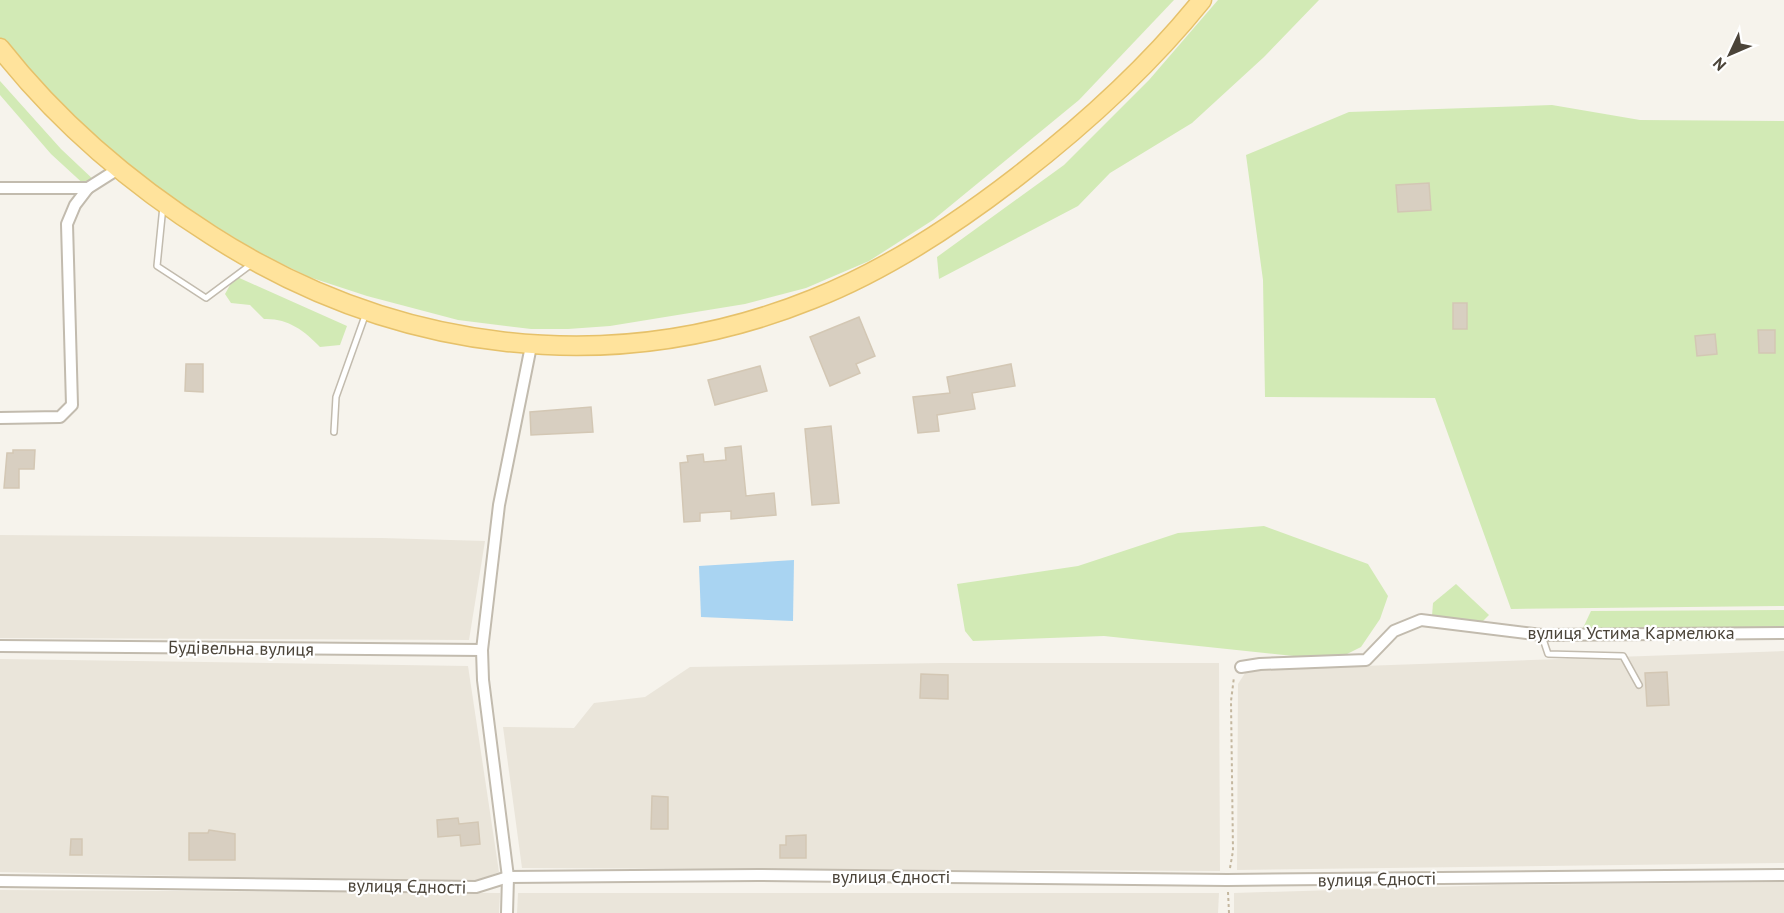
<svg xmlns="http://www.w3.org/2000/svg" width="1784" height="913" viewBox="0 0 1784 913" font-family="'PT Sans',sans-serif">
	<rect width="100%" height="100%" fill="#f6f3ec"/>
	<g fill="#eae5da">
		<polygon points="0,535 382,538 485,541 469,640 0,638"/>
		<polygon points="1784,651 1784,863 1237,870 1238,684 1247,670"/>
		<polygon points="0,659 468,666 499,872 474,882 0,872"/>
		<polygon points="941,663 1219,663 1220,871 522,868 503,727 574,728 594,703 645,697 690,667"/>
		<polygon points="1784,882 1784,913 1234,913 1234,893 1498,885"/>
		<polygon points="0,890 500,893 499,913 0,913"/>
		<polygon points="518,893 1219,893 1218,913 517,913"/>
	</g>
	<g fill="#d2eab5">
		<polygon points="0,0 1174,0 1079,100 933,220 869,261 806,288 745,304 610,326 568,329 531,329 458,320 367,296 309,277 256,251 167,196 122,162 76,122 0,39"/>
		<polygon points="1218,0 1319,0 1264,57 1192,123 1110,173 1078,206 939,279 937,257 1064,165 1149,80"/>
		<polygon points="0,81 61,149 96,182 88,188 51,154 0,95"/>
		<polygon points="1552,105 1640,120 1784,121 1784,606 1511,609 1435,398 1265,397 1263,280 1246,155 1349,112"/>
		<path d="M235 276 347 326 340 345 320 347C304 330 287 318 264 319L250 305 231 303 225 294Z"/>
		<polygon points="1264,526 1368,564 1388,596 1380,619 1361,647 1339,658 1303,657 1104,636 973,641 965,631 957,584 1078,566 1178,533"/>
		<polygon points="1456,584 1489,615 1474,630 1454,631 1432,616 1433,603"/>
		<polygon points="1784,610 1784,628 1583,628 1591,611"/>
	</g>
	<polygon fill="#a9d4f2" points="794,560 793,621 701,617 699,566"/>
	<g fill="#d8cfc1" stroke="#d3c7b4" stroke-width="1.5">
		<polygon points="1429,183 1431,210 1398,212 1396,185"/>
		<rect x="1453" y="303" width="14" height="26"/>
		<polygon points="859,317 875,356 856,364 860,373 830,386 810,337"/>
		<polygon points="1758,330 1775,330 1775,353 1759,353"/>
		<polygon points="1715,334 1717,354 1697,356 1695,336"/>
		<polygon points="186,364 203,364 203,392 185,391"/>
		<polygon points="1011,364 1015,386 972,393 975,409 937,415 939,431 918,433 913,397 950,393 947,377"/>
		<polygon points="760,366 767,391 715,405 708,380"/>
		<polygon points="591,407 593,432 531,435 530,412"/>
		<polygon points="831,426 839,503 812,505 805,429"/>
		<polygon points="741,446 746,496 774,493 776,515 731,519 731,511 700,513 700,521 684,522 680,463 688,462 687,456 703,454 704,462 726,460 725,448"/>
		<polygon points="13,450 35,450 34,469 19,469 19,488 4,488 7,453 13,453"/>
		<polygon points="1667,672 1669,705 1647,706 1645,673"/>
		<polygon points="921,674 948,675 948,699 920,698"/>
		<polygon points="652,796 668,797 668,829 651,829"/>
		<polygon points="458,818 459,824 478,822 480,844 461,846 460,835 438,837 437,820"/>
		<polygon points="209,830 235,834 235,860 189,860 189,833 208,833"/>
		<polygon points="806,835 806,858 780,858 780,845 786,845 786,836"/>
		<polygon points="71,839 82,839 82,855 70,855"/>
	</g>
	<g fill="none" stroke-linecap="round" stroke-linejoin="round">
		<g stroke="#c2bbae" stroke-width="8">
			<g id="service">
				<polyline points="163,206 157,266 206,298 253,263"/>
				<polyline points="334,432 336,397 366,313"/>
				<polyline points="1542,636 1548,654 1623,656 1639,685"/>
			</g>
		</g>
		<g stroke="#c2bbae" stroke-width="14">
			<g id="minor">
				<polyline points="0,188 88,188 118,169"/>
				<polyline points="0,418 60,417 72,405 67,224 75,205 88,188"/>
				<polyline points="0,646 482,650"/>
				<polyline points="1241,667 1260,664 1366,660 1394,631 1421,620 1542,635 1784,633"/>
				<polyline points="0,881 476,887 508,877 758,875 1227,880 1784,875"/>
				<polyline points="507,913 508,877 483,680 482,650 499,505 531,346"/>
			</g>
		</g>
		<g stroke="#e6c16a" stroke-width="21">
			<path id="primary" d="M0 48C59 123 131 184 211 235 393 352 610 381 813 299 887 270 956 224 1018 176 1085 124 1149 66 1202 0"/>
		</g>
		<g stroke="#c4b79f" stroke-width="2" stroke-dasharray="3 3" stroke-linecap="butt">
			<polyline points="1230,868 1233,851 1231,701 1234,677"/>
			<polyline points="1228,892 1229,913"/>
		</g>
		<use href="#service" stroke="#fff" stroke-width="5"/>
		<use href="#minor" stroke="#fff" stroke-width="10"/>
		<use href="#primary" stroke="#ffe39c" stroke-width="18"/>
	</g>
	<g text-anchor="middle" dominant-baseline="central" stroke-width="4.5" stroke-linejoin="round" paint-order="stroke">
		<g font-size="18" fill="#4b4439" stroke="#fff">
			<text x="1631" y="632">вулиця Устима Кармелюка</text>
			<text transform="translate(241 648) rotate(1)">Будівельна вулиця</text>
			<text x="891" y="876">вулиця Єдності</text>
			<text transform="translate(1377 879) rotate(-1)">вулиця Єдності</text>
			<text transform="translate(407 886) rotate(1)">вулиця Єдності</text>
		</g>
	</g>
	<g transform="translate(1730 54) rotate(226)" stroke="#ffffff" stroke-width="4.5" paint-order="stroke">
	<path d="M0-4.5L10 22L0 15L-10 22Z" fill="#4b4439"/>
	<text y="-9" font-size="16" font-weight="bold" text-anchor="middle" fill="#4b4439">N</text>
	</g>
</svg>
